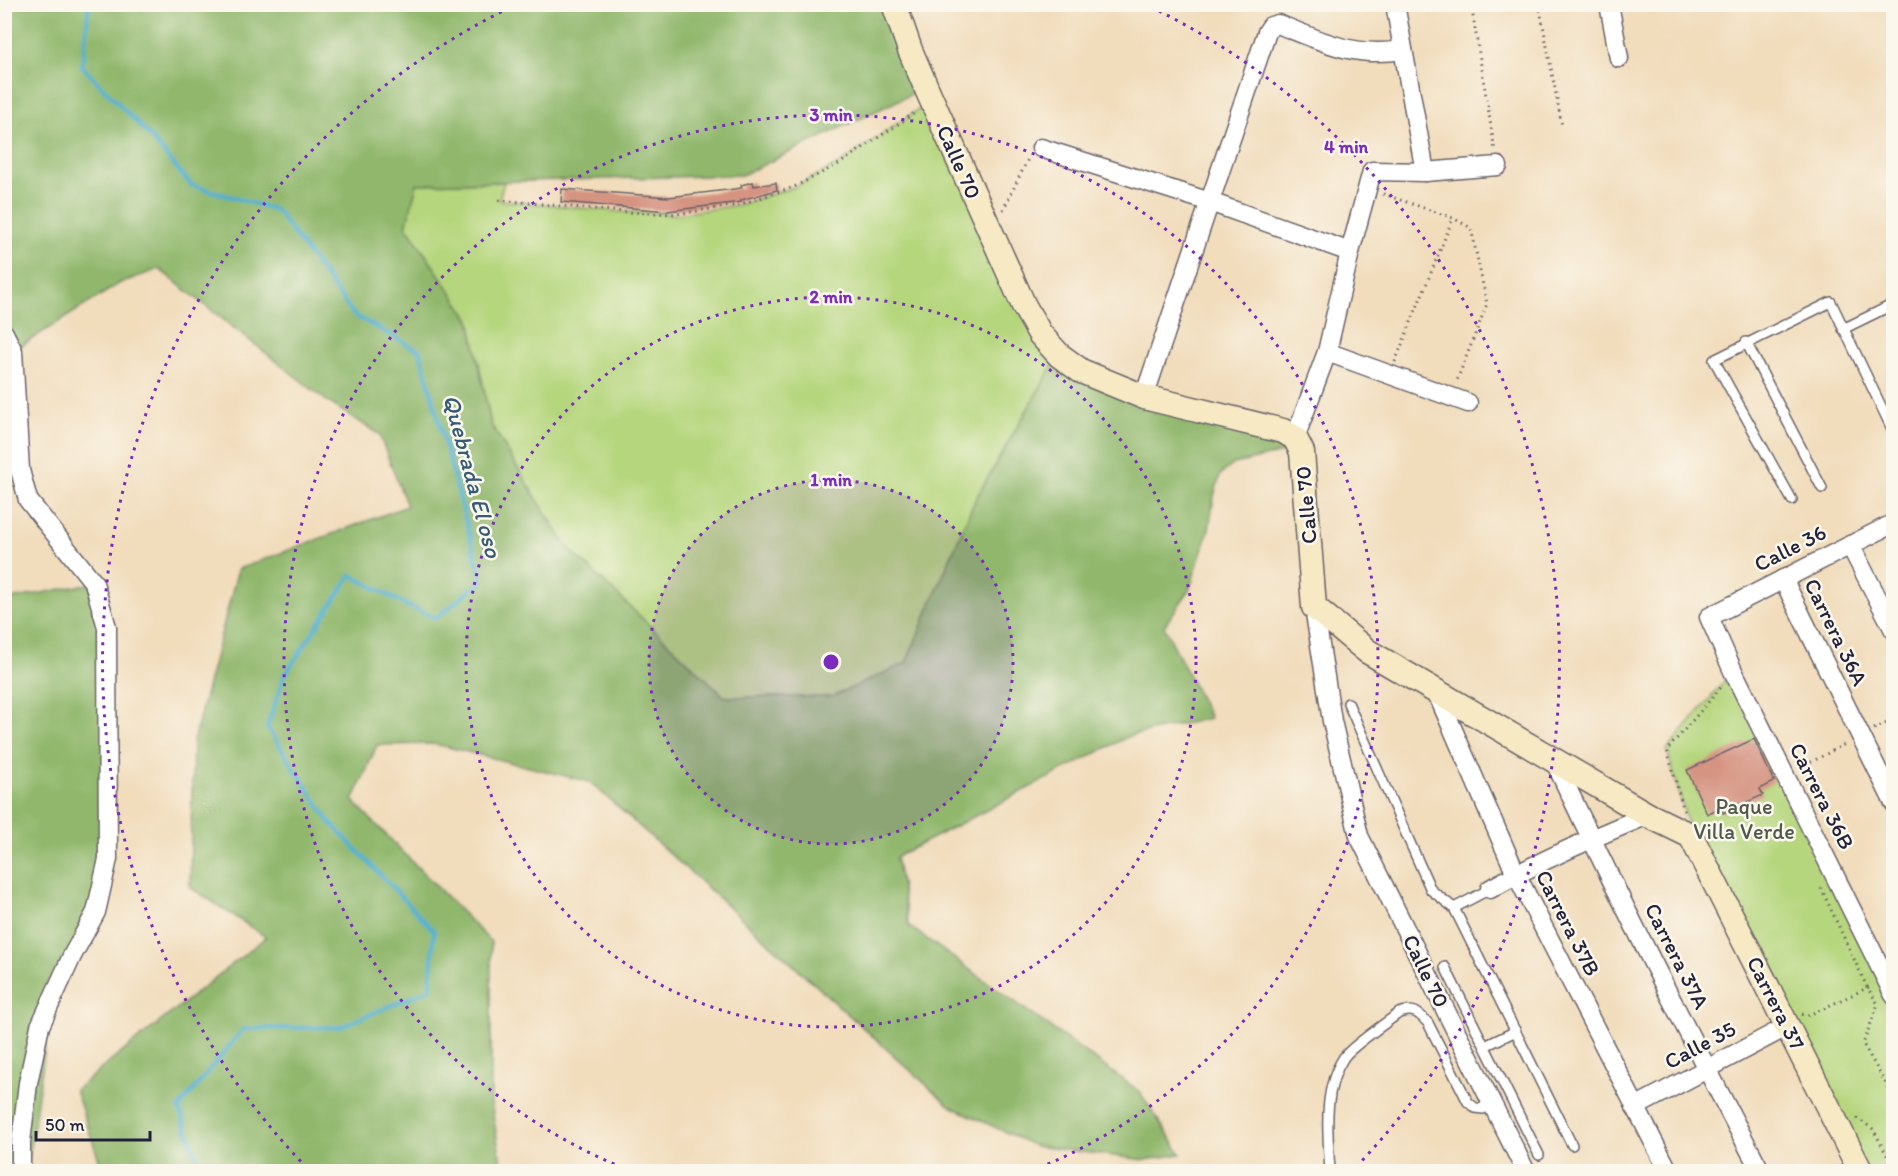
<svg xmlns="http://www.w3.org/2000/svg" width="1898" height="1176" viewBox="0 0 1898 1176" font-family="Itim,sans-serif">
	<rect width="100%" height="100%" fill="#fbf7ec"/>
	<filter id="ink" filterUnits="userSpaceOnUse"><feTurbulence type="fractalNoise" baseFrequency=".0167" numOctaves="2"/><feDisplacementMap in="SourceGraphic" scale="12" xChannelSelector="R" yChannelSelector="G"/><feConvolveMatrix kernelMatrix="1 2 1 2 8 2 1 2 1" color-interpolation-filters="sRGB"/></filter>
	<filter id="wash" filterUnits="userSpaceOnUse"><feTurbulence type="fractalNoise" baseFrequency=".008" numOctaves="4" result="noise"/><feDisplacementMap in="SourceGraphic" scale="24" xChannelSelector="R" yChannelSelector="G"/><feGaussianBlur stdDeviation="1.35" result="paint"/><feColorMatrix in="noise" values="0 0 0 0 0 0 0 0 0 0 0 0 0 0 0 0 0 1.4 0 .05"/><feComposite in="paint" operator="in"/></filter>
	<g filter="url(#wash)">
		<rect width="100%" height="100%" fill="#f1dcbb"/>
		<g fill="#b5d67d" stroke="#6c7c5c" stroke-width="1.5">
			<polygon points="933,102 1059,355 975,500 906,663 832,697 724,697 566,546 491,425 470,320 406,226 416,184 504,182 499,200 624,212 677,214 738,205 794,187 839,164 913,113"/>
			<polygon points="1733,671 1893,995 1893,1171 1861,1171 1691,836 1667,750"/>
		</g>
		<g fill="#90b76c" stroke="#596c54" stroke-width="1.5">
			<polygon points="5,5 896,5 926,87 742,175 417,184 406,226 470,320 491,425 566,546 725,697 832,697 906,663 975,500 1059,355 1231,418 1295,450 1234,464 1220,475 1214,496 1209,529 1189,591 1164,626 1210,718 1129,736 896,857 909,926 1139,1091 1181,1154 1145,1160 1035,1146 950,1106 590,782 435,744 377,745 353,801 491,942 491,1102 502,1168 507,1171 103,1171 75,1090 266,937 190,887 193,742 238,569 407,506 379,434 328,402 159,269 120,283 13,351 5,338"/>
			<polygon points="94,583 106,667 108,782 96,912 52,1000 27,1171 5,1172 5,600"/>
		</g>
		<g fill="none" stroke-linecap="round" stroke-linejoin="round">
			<polyline stroke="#4faecd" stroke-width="4.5" points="89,4 82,66 147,133 191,185 276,210 354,315 420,351 482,581 436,618 406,605 351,575 284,676 267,727 329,821 434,931 430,989 340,1027 243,1029 179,1108 202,1172"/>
		</g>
		<g id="blocks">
			<g fill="#d59381">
				<polygon points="753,182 754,186 776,183 777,190 741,200 741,202 668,211 561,202 562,189 669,197 727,190 742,188 741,185"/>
				<polygon points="1754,739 1774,782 1760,789 1763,795 1723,813 1721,807 1707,814 1687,770"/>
			</g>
		</g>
	</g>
	<g filter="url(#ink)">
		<use href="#blocks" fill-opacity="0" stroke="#6a6368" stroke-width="1.5"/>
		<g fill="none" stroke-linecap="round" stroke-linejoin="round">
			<g stroke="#6a6368" stroke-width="12">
				<g id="lane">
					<polyline points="1843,329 1894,304"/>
					<polyline points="1746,342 1822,488"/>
					<polyline points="1792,500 1714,360 1831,302 1894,433"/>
					<polyline points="1348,703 1431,890 1454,908 1572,1145"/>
					<polyline points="1454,908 1490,889"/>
					<polyline points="1445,967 1539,1155"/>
					<polyline points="1485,1046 1516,1031"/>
					<path d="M1330 1172C1328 1134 1322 1090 1344 1057 1352 1046 1386 1023 1399 1013 1413 1008 1418 1012 1428 1023L1468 1102 1475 1108 1483 1109 1489 1098"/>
				</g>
			</g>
			<g stroke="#6a6368" stroke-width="21">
				<g id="street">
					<polyline points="1395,4 1425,172"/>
					<polyline points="1609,4 1619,58"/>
					<polyline points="1041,148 1210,202 1350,252"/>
					<polyline points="4,333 13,351 20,470 28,500 94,583 107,627 108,859 96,912 72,956 40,1026 28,1083 21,1142 21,1172"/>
					<polyline points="1327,352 1468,403"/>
					<path d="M1144 397 1267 32 1271 26 1278 24C1324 42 1353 58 1403 50"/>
					<polyline points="1295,438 1327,352 1350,252 1372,171 1425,172 1498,166"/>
					<polyline points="1894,523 1709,617 1733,671 1894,995"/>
					<polyline points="1850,545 1894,630"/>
					<polyline points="1783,579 1894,803"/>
					<polyline points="1314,607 1332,721 1359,836 1526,1172"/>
					<polyline points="1436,691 1516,874 1669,1172"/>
					<path d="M1554 760C1619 899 1689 1036 1761 1172"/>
					<path d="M1490 889C1541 860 1594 837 1648 815"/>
					<polyline points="1635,1107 1788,1026"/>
				</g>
			</g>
			<g stroke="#6a6368" stroke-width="27">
				<polyline id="secondary" points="894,4 910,50 929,94 1024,306 1040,334 1059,355 1081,371 1144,397 1283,431 1295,438 1302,452 1314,607 1367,651 1648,815 1691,836 1861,1172"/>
			</g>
			<g stroke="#6a6368" stroke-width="3" stroke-dasharray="1.5 4.5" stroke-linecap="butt">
				<polyline points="1471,4 1495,151"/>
				<polyline points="1539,4 1562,126"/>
				<polyline points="1383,194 1453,218 1471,228 1487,304 1456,383"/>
				<polyline points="499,200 624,212 677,214 738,205 794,187 839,164 916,112"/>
				<polyline points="1003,210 1029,157"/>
				<polyline points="1395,362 1453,218"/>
				<polyline points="1874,729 1894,720"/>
				<polyline points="1800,768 1847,743"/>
				<polyline points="1684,811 1667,750 1723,685"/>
				<polyline points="1821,888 1867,987 1878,1004 1863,1044 1894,1098"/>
				<polyline points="1802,1014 1807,1016 1869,987"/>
				<polyline points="1857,1118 1873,1129 1894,1168"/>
			</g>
			<use href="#lane" stroke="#fff" stroke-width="9"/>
			<use href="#street" stroke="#fff" stroke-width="18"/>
			<use href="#secondary" stroke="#f6e9c3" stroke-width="24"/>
		</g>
	</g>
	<circle cx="831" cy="662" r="182" fill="#7b2cbf" fill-opacity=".12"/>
	<g fill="none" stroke="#7b2cbf" stroke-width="3" stroke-dasharray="3 6">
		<circle cx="831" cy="662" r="182"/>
		<circle cx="831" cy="662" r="365"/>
		<path d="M631 1171A547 547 0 1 1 1031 1171"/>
		<path d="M307 1168A729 729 0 0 1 511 7M1151 7A729 729 0 0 1 1355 1168"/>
	</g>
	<g text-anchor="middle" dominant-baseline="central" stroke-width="5" stroke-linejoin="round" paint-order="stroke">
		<g font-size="22" fill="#22223b" stroke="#fbf7ec">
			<text transform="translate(959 162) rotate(66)">Calle 70</text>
			<text transform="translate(1306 505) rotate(-95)">Calle 70</text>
			<text transform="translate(1790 548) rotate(-27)">Calle 36</text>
			<text transform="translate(1836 632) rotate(64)">Carrera 36A</text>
			<text transform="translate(1822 796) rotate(63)">Carrera 36B</text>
			<text transform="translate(1568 923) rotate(63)">Carrera 37B</text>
			<text transform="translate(1677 956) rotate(63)">Carrera 37A</text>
			<text transform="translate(1426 971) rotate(64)">Calle 70</text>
			<text transform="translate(1776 1003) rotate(63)">Carrera 37</text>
			<text transform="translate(1700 1045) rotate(-28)">Calle 35</text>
		</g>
		<g font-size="22" fill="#4e584f" stroke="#fbf7ec">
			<text x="1744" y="806">Paque<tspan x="1744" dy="25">Villa Verde</tspan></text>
		</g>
		<g font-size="24" font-style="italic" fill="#345a75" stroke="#fbf7ec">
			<text transform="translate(473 476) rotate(75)">Quebrada El oso</text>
		</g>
	</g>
	<circle cx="831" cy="662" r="9" fill="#7b2cbf" stroke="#fbf7ec" stroke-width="3"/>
	<g font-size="18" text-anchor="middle" font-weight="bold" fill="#7b2cbf" stroke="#fbf7ec" stroke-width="5" stroke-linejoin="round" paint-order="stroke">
		<text x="831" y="121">3 min</text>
		<text x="1346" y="153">4 min</text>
		<text x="831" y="303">2 min</text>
		<text x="831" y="486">1 min</text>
	</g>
	<rect width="1898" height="1176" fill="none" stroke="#fbf7ec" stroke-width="24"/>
	<path d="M36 1131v9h114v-9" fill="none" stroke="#22223b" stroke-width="3"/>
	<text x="45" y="1131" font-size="18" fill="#22223b" stroke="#fbf7ec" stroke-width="4.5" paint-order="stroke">50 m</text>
</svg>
